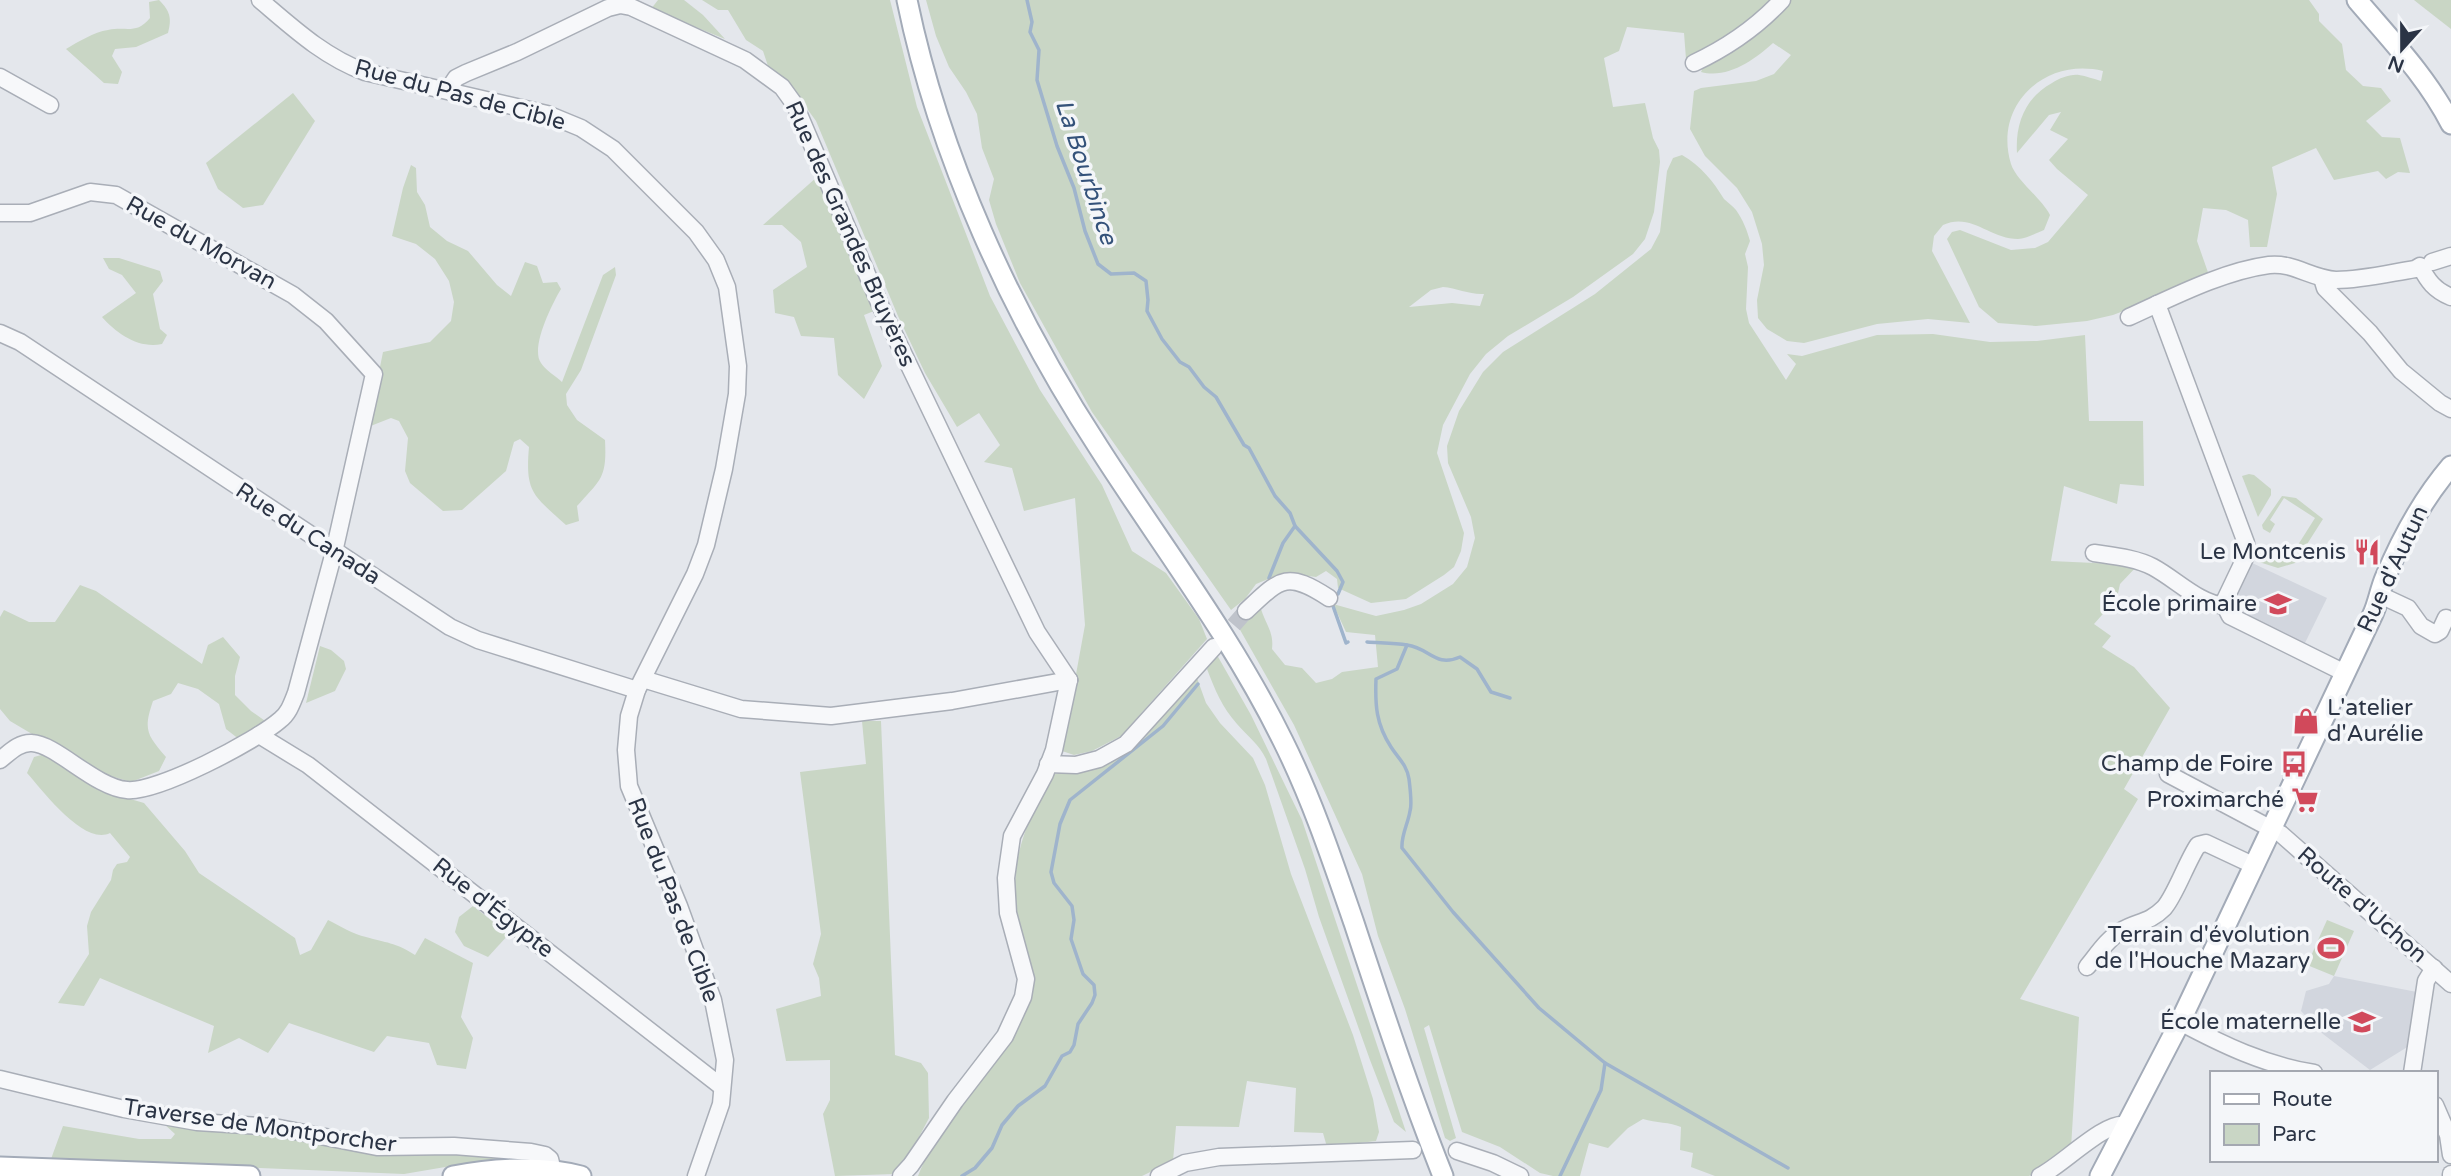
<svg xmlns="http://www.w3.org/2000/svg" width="2451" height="1176" viewBox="0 0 2451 1176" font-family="'Varela Round',sans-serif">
	<rect width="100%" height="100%" fill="#e4e7ec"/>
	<g fill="#d2d6de">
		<polygon points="2250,562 2327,598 2304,645 2234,610 2230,602"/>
		<polygon points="2334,976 2417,992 2409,1046 2370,1070 2323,1034 2301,1011 2306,991 2329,984"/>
	</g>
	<g fill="#c9d6c5" fill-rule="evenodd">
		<path d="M159 0C170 11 172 18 168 33L136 47 115 49 112 56 122 72 118 84 104 83 66 49C78 42 94 32 108 30 127 26 136 35 150 18L149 2Z"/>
		<polygon points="658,0 684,0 703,15 725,39 651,9"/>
		<polygon points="702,0 890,0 917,107 990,296 1040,390 1102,485 1132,551 1166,573 1199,619 1207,639 1121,736 1092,751 1074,755 1062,751 1085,625 1075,498 1024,511 1012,468 984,462 1000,445 979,413 957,427 925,373 898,316 816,121 787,81 768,66 763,51 746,40 728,10 718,10"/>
		<path d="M926 0H1774L1768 7 1708 50 1686 59 1684 33 1627 27 1619 51 1604 58 1613 107 1645 103 1653 138 1659 150 1660 162 1654 212 1645 239 1633 254 1573 297 1508 336 1486 354 1470 374 1443 425 1437 453 1464 533 1461 551 1454 567 1444 575 1406 599 1371 603 1338 588 1337 579 1326 571 1316 577 1293 574 1273 577 1256 584 1245 599 1231 610 1092 412 1020 283 996 224 989 200 994 179 982 148 977 114 966 92 949 67 936 36ZM1443 287C1457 288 1470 295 1484 294L1480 306 1452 303 1409 307 1431 290Z"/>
		<path d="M1787 0H2309L2319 14V21L2342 44 2346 70 2363 86 2381 88 2391 101 2366 121 2382 137 2400 138 2410 173 2398 172 2386 179 2378 171 2334 180 2316 148 2272 167 2277 194 2267 247H2250L2248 220 2226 210 2203 208 2197 241 2210 278 2113 315 2087 321 2036 326 1998 323 1979 307 1947 239 1952 232 1960 230 2011 250 2035 248 2048 242 2088 195 2057 169 2049 160 2068 139 2050 130 2061 112 2049 115 2017 153C2015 123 2026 97 2052 83 2060 78 2070 74 2079 75 2086 76 2094 79 2101 81L2103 71C2045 57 1993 105 2011 164 2016 180 2041 198 2050 215L2044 230C2036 233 2026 239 2018 239 1990 239 1971 212 1943 225L1934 236 1932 251 1970 323 1928 319 1877 324 1804 343 1787 341 1767 329 1758 318 1757 300 1764 265 1762 244 1752 212 1737 188 1705 156 1690 129 1694 91 1701 88 1756 81 1774 74 1791 55 1773 43C1754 60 1728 79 1701 72L1704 65Z"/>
		<polygon points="2414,0 2451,0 2451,29 2419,4"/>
		<polygon points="293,93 315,121 263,205 243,208 218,189 206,163"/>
		<path d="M1682 155C1701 166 1713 181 1724 199 1728 203 1733 206 1736 210 1743 220 1747 230 1750 241L1745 254 1748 267 1746 309 1749 323 1786 380 1796 364 1787 354 1802 356 1877 335 1933 334 1990 342 2037 341 2085 335 2089 421H2143L2144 486 2120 484 2117 504 2064 486 2051 561 2138 565 2120 584 2117 598 2094 624 2111 636 2102 647 2134 667 2170 708 2124 789 2138 799 2020 999 2079 1017 2071 1148 2029 1176H1715L1691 1167 1693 1153 1680 1150 1681 1127C1670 1122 1656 1123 1643 1119L1628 1128 1608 1148 1589 1143 1580 1176H1553L1540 1173 1500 1147 1462 1132 1429 1025 1424 1028 1456 1138 1450 1141 1445 1138 1405 1009 1378 936 1362 874 1294 725 1239 628 1251 615 1261 609C1266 625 1274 632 1272 649L1285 665 1302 668 1316 683 1332 679 1342 672 1378 667 1375 635 1346 632 1333 604 1376 616 1404 610 1421 604 1453 584 1467 567 1475 538 1471 517 1448 463 1447 446 1459 411 1483 372 1503 352 1595 294 1651 249 1660 232 1667 171 1673 158Z"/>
		<path d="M411 165 416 168 417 192 425 205 430 227 447 241 468 251 497 285 511 296 525 262 537 266 543 283 557 282 561 289C552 304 530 348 541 363 545 370 556 376 562 382L603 275 615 267 616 275 581 370 566 394 567 405 577 420 605 440C607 478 601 479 577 506L579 521 566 525C533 495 525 493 529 447L520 439 514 442 506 471 462 510 443 511 410 483 405 471 408 438 399 421 391 418 368 427 383 352 430 342 451 321 454 302 449 281 435 259 416 244 392 236 403 188Z"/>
		<polygon points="817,177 879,309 864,315 882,366 864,399 838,375 834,338 801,336 794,317 775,313 773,290 807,267 801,242 782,225 763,225"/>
		<path d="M103 258H119L160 271 163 281 153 294 160 329 167 335 162 344C139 349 117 334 102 317L136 293 122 275 109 269Z"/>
		<polygon points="2249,474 2254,475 2271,489 2271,495 2258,517 2242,476"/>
		<polygon points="2282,496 2296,498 2323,519 2295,563 2278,568 2259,562 2255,556 2268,550 2295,559 2300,551 2296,548 2315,518 2284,498 2270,520 2275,524 2270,533 2263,529 2262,525"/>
		<path d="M80 585 96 591 202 664 208 645 223 637 240 657 235 676V695L251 711 268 723 240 740 226 729 219 704 198 689 178 683 171 694 153 701C143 730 147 735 166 757L159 771 131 782 107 775 50 741 32 734 10 721 0 709V617L4 610 29 622H55Z"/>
		<polygon points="320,646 331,650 344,661 346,669 335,691 306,703"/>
		<path d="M1217 655 1251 715 1302 820 1406 1132 1394 1122 1370 1060 1319 917 1305 869 1266 759C1259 744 1248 737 1237 724 1222 707 1215 690 1207 669Z"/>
		<path d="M1197 678 1206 703 1220 723 1253 758 1265 785 1291 874 1353 1035 1373 1099 1379 1132 1376 1141 1327 1147 1323 1133 1294 1132 1296 1088 1247 1081 1239 1127 1176 1126 1173 1161 1142 1176H918C932 1139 973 1089 997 1056 1008 1040 1021 1024 1028 1006 1039 976 1019 946 1016 917 1010 859 1025 826 1051 775L1113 761 1137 746Z"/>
		<polygon points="862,721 881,721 895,1055 921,1063 928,1073 929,1118 911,1152 895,1174 835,1176 823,1114 830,1100 830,1060 786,1061 776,1009 821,996 819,978 813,964 821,934 800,772 866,764"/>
		<path d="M45 754 120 796 144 803 185 851 199 873 295 938 300 955 311 950 328 920C340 926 353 934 366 937 386 943 395 942 415 955L425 938 473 963 461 1017 473 1038 466 1069 437 1065 429 1043 387 1036 374 1052 289 1023 268 1053 239 1038 208 1053 214 1026 100 978 84 1006 58 1003 89 954 87 926 91 912 111 880 113 870 117 864 127 862 130 857 110 833C84 846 43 791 27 773L34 757Z"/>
		<polygon points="473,906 509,934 488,957 464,946 455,932 459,917"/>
		<polygon points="2327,920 2354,931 2334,976 2307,965"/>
		<polygon points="162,1122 446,1154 498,1156 497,1165 457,1165 404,1174 51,1159 63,1126 139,1139 171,1139 175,1134"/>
	</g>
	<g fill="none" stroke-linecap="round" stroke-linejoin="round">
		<g stroke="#9fb4cc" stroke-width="3.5">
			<polyline points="1027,0 1032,22 1030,32 1039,50 1037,80 1057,146 1074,188 1085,231 1098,264 1111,274 1134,273 1146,281 1148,300 1147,311 1162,339 1180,362 1189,367 1204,387 1216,397 1244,445 1249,448 1275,496 1290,513 1295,526 1337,571 1343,582 1338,594"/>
			<polyline points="1269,578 1283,543 1295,526"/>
			<polyline points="1333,606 1346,643 1348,642"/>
			<path d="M1367 642C1380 643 1394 643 1407 645 1430 648 1435 668 1460 657L1477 669 1491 692 1510 698"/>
			<path d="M1407 645 1397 669 1376 679C1375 705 1376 724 1391 747 1398 758 1407 765 1409 779 1410 787 1412 805 1410 811 1408 824 1401 835 1402 848L1453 912 1539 1008 1605 1063 1788 1168"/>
			<polyline points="962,1176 975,1168 992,1148 1002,1125 1018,1106 1045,1086 1062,1056 1070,1052 1074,1045 1078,1024 1092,1003 1095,995 1094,985 1083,974 1071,939 1074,920 1072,906 1054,883 1051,872 1060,824 1070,800 1163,726 1198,684"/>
			<polyline points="1560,1176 1601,1090 1605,1063"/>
		</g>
		<polyline stroke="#bfc3cb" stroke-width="16" stroke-dasharray="16 8" stroke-linecap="butt" points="1218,643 1246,611"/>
		<g stroke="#a9aeb7" stroke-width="19">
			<g id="minor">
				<path d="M260 0C293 28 324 57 365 72L547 114 581 128 613 149 696 232 716 260 727 287 738 366 737 394 724 469 706 545 695 574 637 690 629 716 626 750 629 786 679 906 713 1000 725 1060 721 1104 696 1176"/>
				<path d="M1694 63C1728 47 1756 28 1782 0"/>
				<polyline points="0,77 50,105"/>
				<polyline points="448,90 456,78 466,73 517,52 608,8 620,5 631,7 745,60 782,87 795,105 881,307 1037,632 1069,680"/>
				<path d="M0 213H30L90 192 116 195 293 295 326 321 374 374 334 552 296 693C292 703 289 713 280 720 256 741 157 793 127 790 96 788 56 744 32 743 19 742 9 753 0 760"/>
				<polyline points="2432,262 2451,256"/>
				<polyline points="2322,278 2325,288 2370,333 2401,371 2440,403 2451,409"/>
				<polyline points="2157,304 2246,543 2245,558 2224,602 2225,606"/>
				<path d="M2129 317C2171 298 2223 271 2269 265 2293 262 2312 279 2336 280 2362 280 2390 273 2415 269L2420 266C2428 281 2434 290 2451 297"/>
				<polyline points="0,333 20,342 450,627 478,640 637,690"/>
				<path d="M2094 553C2114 556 2136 558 2153 567 2177 580 2198 603 2225 606L2230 616 2345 673"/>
				<polyline points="2380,595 2408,608 2421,626 2435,634 2440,631 2446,618"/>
				<path d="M1246 611C1280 579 1286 570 1329 598"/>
				<polyline points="643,679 741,709 831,716 952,701 1069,680"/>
				<polyline points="259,735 308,765 722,1087"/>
				<polyline points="1048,764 1076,765 1099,759 1126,744 1214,647"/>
				<polyline points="2168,774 2281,834 2451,984"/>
				<path d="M2087 967C2097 955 2107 939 2121 931 2137 921 2148 924 2164 908 2175 896 2187 861 2198 845L2206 843 2255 866"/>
				<path d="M2180 1022C2223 1045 2265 1065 2314 1073"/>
				<polyline points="2412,1073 2426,981 2434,968"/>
				<polyline points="0,1079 124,1109 197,1122 274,1127 377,1147 454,1146 531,1152 545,1155 550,1159 553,1171"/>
				<polyline points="2435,1105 2448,1135 2451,1155"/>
				<polyline points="1457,1151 1493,1163 1520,1176"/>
				<polyline points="901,1176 911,1165 955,1101 1005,1036 1023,997 1026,979 1008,913 1006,878 1012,836 1045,774 1054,750 1069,680"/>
				<polyline points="1159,1176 1185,1163 1219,1157 1413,1150"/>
				<path d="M2040 1176C2061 1166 2105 1121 2125 1125"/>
				<polyline points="2451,1176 2451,1174"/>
			</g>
		</g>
		<g stroke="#a3abb8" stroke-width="23">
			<g id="major">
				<path d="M907 0C939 156 1012 315 1099 448 1161 545 1232 637 1283 741 1312 799 1333 862 1354 923 1382 1008 1410 1093 1443 1176"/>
				<path d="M2357 0C2391 40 2427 77 2451 124"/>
				<polyline points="0,1167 250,1176"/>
				<path d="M453 1176C495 1168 539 1165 581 1176"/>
				<path d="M2100 1176 2180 1022 2373 614C2378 603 2380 590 2385 578 2402 537 2422 500 2451 466"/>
			</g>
		</g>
		<use href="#minor" stroke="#f7f8fa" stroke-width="16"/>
		<use href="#major" stroke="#fff" stroke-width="19"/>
	</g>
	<defs>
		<g id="restaurant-bare" transform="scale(2.1)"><path d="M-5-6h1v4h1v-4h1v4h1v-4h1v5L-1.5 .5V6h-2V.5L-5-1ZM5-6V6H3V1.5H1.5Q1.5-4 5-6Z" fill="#d1495b" stroke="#f4f6f9" stroke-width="2.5" paint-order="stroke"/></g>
		<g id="school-bare" transform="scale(2.1)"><path d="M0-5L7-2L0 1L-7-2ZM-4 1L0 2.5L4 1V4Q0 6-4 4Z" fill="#d1495b" stroke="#f4f6f9" stroke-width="2.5" paint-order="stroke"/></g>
		<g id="shop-bare" transform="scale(2.1)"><path d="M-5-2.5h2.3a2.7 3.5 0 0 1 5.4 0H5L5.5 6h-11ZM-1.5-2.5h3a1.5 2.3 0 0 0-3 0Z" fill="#d1495b" stroke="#f4f6f9" stroke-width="2.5" paint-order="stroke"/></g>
		<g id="bus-bare" transform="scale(2.1)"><path d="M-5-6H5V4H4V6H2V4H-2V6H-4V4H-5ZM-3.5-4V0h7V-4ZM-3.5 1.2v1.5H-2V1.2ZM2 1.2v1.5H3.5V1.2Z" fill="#d1495b" stroke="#f4f6f9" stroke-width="2.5" paint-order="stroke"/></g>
		<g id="supermarket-bare" transform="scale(2.1)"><path d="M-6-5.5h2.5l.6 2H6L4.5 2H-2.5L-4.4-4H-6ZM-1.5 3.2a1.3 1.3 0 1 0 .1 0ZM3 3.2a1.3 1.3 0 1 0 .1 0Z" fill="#d1495b" stroke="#f4f6f9" stroke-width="2.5" paint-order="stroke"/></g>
		<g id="stadium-bare" transform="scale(2.1)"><path d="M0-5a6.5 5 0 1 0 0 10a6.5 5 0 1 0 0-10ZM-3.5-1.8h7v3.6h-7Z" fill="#d1495b" stroke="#f4f6f9" stroke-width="2.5" paint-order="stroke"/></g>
	</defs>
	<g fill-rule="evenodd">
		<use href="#restaurant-bare" x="2367" y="552"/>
		<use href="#school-bare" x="2278" y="604"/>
		<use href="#shop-bare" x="2306" y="721"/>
		<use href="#bus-bare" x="2294" y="764"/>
		<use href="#supermarket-bare" x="2305" y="800"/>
		<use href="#stadium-bare" x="2331" y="948"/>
		<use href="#school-bare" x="2362" y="1022"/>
	</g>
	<g text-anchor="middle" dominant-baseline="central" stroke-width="7" stroke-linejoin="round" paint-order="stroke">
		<g font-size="23" fill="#2b3445" stroke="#f4f6f9">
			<text transform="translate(460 95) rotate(15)">Rue du Pas de Cible</text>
			<text transform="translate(850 234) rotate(66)">Rue des Grandes Bruyères</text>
			<text transform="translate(201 243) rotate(29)">Rue du Morvan</text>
			<text transform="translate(308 534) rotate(33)">Rue du Canada</text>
			<text transform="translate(2393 569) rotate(-65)">Rue d'Autun</text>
			<text transform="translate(673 900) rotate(69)">Rue du Pas de Cible</text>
			<text transform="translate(2362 905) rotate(41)">Route d'Uchon</text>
			<text transform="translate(493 908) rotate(38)">Rue d'Égypte</text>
			<text transform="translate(260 1126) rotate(8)">Traverse de Montporcher</text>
		</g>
		<g font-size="23" fill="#2b3445" stroke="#f4f6f9" text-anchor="end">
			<text x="2346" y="552">Le Montcenis</text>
			<text x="2257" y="604">École primaire</text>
			<text x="2327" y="708" text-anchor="start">L'atelier<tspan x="2327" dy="26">d'Aurélie</tspan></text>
			<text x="2273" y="764">Champ de Foire</text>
			<text x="2284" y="800">Proximarché</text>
			<text x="2310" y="935">Terrain d'évolution<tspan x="2310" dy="26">de l'Houche Mazary</tspan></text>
			<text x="2341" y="1022">École maternelle</text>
		</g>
		<g font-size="24" font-style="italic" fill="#34527a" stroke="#f4f6f9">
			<text transform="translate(1086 172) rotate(72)">La Bourbince</text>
		</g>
	</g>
	<rect x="2210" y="1071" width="228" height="91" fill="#f4f6f9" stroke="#a4a8b1" stroke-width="2"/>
	<rect x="2224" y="1094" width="35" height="10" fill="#ffffff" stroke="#a4a8b1" stroke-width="2"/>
	<text x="2272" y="1106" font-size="21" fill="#2b3445">Route</text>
	<rect x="2224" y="1124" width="35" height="21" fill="#c9d6c5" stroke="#a4a8b1" stroke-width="2"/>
	<text x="2272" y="1141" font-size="21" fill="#2b3445">Parc</text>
	<g transform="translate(2402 49) rotate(201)" stroke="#f4f6f9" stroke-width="5" paint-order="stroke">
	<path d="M0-5L12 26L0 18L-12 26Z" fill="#2b3445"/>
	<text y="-10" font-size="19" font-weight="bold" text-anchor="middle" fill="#2b3445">N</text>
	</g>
</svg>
